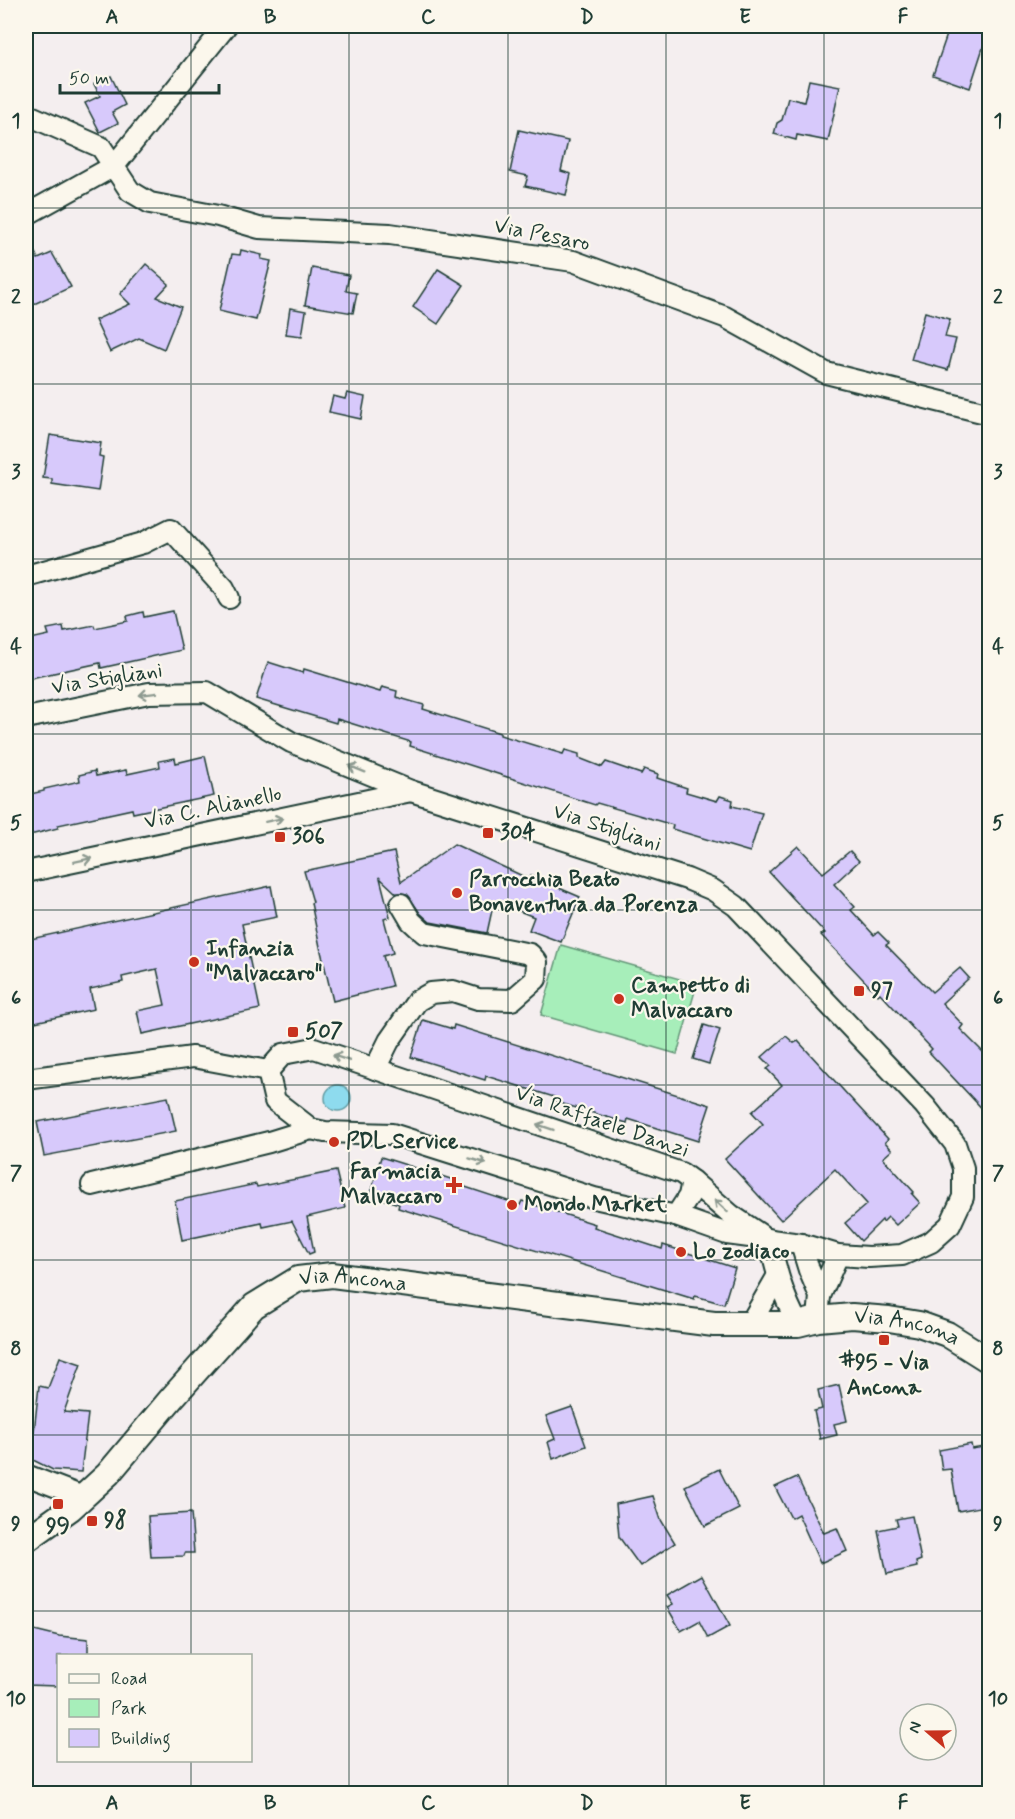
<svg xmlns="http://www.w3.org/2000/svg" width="1015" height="1819" viewBox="0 0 1015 1819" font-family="Mynerve,sans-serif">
	<rect width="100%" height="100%" fill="#f4eeef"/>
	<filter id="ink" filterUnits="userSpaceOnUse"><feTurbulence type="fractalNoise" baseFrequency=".0167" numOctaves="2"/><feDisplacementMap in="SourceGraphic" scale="12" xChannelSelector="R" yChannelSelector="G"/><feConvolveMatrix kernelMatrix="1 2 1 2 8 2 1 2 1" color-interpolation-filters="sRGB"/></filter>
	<g filter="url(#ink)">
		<polygon fill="#a7eeba" stroke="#639677" stroke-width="1.5" points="561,945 697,984 677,1054 541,1015"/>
		<circle fill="#8edbee" stroke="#629ca4" stroke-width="1.5" cx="338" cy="1098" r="13"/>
		<g fill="#d7c9fb" stroke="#1f3d34" stroke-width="1.5">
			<polygon points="950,26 990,26 970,88 933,75"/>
			<polygon points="111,76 125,105 112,112 118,123 100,132 85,103 100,96 94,84"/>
			<polygon points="809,80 840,86 828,141 797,135 796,140 774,134 777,123 782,120 788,98 804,102"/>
			<polygon points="519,130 568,141 561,171 571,174 566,195 525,186 528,176 510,172"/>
			<polygon points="26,232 38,259 52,253 71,287 34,304 26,287"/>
			<polygon points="241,250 262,255 261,259 271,261 256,320 219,311 232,254 240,255"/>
			<polygon points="146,264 169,284 157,297 181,307 164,349 139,338 110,352 95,320 130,304 120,294"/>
			<polygon points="312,268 349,275 346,291 357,293 353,313 305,305"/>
			<polygon points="438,269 464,285 438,324 413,307"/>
			<polygon points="290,308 306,311 302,336 286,334"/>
			<polygon points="925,312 950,319 945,337 956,339 948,370 911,360"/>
			<polygon points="347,393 365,397 361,419 329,412 333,396 345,399"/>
			<polygon points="50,435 101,443 99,456 103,457 98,491 52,484 52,479 43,478"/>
			<polygon points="173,611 182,650 101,668 100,663 26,679 26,640 49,635 47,629 63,626 64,631 94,625 95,628 128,621 127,616 143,612 144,617"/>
			<polygon points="268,662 303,673 304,669 380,692 382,687 397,691 396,697 424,705 423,709 500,733 500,735 563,754 565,750 579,754 579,758 602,767 606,762 641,774 644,769 658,774 657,778 687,788 686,792 717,801 720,796 733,800 732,806 762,813 750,852 672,829 673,825 597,803 595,805 410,746 411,742 337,719 336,723 256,699"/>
			<polygon points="205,756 214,796 133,813 132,809 58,825 58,828 26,836 26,795 44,791 44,789 80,781 79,775 95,771 96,776 126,770 127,774 160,767 159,761 175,758 176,763"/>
			<polygon points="454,844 529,879 531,876 580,897 561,942 529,930 534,917 494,901 487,933 430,922 420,913 407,894 396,893 380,878 390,917 384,919 393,953 383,956 392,986 333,1001 320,947 311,903 313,902 304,871 394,852 401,882"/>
			<polygon points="798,846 823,873 850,851 859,861 834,884 855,907 851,910 874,935 878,932 889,943 886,945 932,992 960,968 969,978 942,1003 963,1025 960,1029 990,1059 990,1117 929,1052 932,1049 880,993 878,995 821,935 825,933 769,872"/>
			<polygon points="271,886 277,917 242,924 260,1009 142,1034 137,1011 165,1005 157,969 122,977 123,982 90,989 94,1009 26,1024 26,940"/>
			<polygon points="423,1020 453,1029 454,1025 710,1105 698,1141 628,1119 627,1123 553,1101 554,1097 486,1076 485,1080 411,1057"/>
			<polygon points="704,1025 720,1030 709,1064 693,1059"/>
			<polygon points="786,1036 794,1043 798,1041 888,1139 885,1142 892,1150 883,1158 914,1192 912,1194 920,1203 896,1225 888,1217 883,1222 882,1220 861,1241 845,1223 867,1204 835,1169 781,1220 725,1159 763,1124 752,1112 782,1085 767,1069 771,1066 762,1057"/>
			<polygon points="168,1097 176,1131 44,1156 37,1122"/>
			<polygon points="381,1157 454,1180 453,1183 520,1205 522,1201 595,1224 594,1227 662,1249 663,1245 735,1268 724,1304 695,1296 694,1299 398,1208 399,1204 370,1195"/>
			<polygon points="336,1171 345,1208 307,1217 314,1252 309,1254 292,1221 263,1227 262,1223 182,1240 175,1201 256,1184 257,1187"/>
			<polygon points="60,1357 81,1364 64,1412 88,1414 81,1472 53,1470 31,1459 39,1386 48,1388"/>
			<polygon points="839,1385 847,1421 834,1424 837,1435 820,1439 814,1411 822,1409 818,1390"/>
			<polygon points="572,1407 586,1446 553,1459 548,1442 555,1439 546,1416"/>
			<polygon points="971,1444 972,1449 990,1446 990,1505 958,1511 951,1469 942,1470 939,1450"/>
			<polygon points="719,1469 739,1509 705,1526 685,1486"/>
			<polygon points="797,1477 824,1533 837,1528 847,1551 820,1563 798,1514 791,1518 775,1487"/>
			<polygon points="653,1496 661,1520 675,1543 640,1566 619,1537 616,1504"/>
			<polygon points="191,1513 194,1553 185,1553 184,1556 151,1557 148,1516"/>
			<polygon points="912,1516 921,1560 916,1562 917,1567 887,1574 878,1530 898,1526 896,1519"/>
			<polygon points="702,1575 730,1626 708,1638 699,1621 681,1631 667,1607 673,1604 667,1595"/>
			<polygon points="26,1628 59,1636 88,1639 88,1656 58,1656 58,1686 26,1685"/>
		</g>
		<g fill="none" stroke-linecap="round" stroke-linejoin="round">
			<g stroke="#1f3d34" stroke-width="24">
				<g id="minor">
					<polyline points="26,114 101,147 130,191 150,203 218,216 259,228 390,234 573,261 725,317 826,373 990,414"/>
					<polyline points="26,215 114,166 226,26"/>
					<polyline points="26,576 143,543 171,529 224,588 229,598"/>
					<polyline points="26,718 149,693 207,692 291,742 411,791 687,879 713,890 736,906 925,1106 955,1144 963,1168 963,1197 950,1225 931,1242 902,1255 869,1257 838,1255 801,1244 727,1234 676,1216 594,1198 392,1134 325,1132 311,1129 275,1101 268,1071"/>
					<polyline points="26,872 411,791"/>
					<polyline points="375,1069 389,1041 417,1001 431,993 453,991 478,999 512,1000 536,979 537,962 530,954 424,933 411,921 401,904"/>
					<polyline points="268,1071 283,1054 314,1048 681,1173 692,1181 731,1215 761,1235"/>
					<polyline points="26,1079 193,1057 268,1071"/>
					<polyline points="92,1185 269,1142 311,1129"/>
					<polyline points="676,1216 689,1196 692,1181"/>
					<path d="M769 1239C776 1270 783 1297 798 1324"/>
					<polyline points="801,1244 809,1270 820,1296"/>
					<polyline points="818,1319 820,1296 838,1255"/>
					<polyline points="750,1324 777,1277"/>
					<polyline points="26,1475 83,1497"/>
				</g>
			</g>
			<g stroke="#1f3d34" stroke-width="28">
				<g id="tertiary">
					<path id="s1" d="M26 1540 71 1508 108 1474 171 1399 254 1306 298 1279 332 1275 714 1324H798L818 1319 852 1316 889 1319 919 1324 947 1334 990 1361"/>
				</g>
			</g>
			<use href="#minor" stroke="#fbf7ec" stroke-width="20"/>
			<use href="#tertiary" stroke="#fbf7ec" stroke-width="24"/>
		</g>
		<defs><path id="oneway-shaft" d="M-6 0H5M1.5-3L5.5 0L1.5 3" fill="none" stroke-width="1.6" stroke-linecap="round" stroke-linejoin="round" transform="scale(1.5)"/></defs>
		<g stroke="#8d9a90">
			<use href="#oneway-shaft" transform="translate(148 694) rotate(173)"/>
			<use href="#oneway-shaft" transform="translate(357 769) rotate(-158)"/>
			<use href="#oneway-shaft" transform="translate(274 820) rotate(-12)"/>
			<use href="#oneway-shaft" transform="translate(83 860) rotate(-12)"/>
			<use href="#oneway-shaft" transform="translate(341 1058) rotate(-161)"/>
			<use href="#oneway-shaft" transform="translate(545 1127) rotate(-161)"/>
			<use href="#oneway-shaft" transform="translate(478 1161) rotate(17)"/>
			<use href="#oneway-shaft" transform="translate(721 1206) rotate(-138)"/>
		</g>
	</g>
	<path fill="none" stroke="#1f3d34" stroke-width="1.5" stroke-opacity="0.55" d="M191 26V1656M349 26V1794M508 26V1794M666 26V1794M824 26V1794M26 208H990M26 384H990M26 559H990M26 734H990M26 910H990M26 1085H990M26 1260H990M26 1435H990M26 1611H990M191 1760V1794"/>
	<g fill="#c8321e" stroke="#fbf7ec" stroke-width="2">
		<rect x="482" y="827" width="12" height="12" rx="3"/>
		<rect x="274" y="831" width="12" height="12" rx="3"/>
		<circle cx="457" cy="893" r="6"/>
		<circle cx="194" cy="962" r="6"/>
		<rect x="853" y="985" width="12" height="12" rx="3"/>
		<circle cx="619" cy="999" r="6"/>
		<rect x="287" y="1026" width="12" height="12" rx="3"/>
		<circle cx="334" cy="1142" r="6"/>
		<path d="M451 1176h6v6h6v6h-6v6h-6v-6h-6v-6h6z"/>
		<circle cx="512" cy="1205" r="6"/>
		<circle cx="681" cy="1252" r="6"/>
		<rect x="878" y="1334" width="12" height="12" rx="3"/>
		<rect x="52" y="1498" width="12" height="12" rx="3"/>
		<rect x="86" y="1515" width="12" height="12" rx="3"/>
	</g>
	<g text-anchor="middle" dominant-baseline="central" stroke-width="4.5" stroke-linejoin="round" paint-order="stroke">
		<g font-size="22" fill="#1f3d34" stroke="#fbf7ec">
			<text transform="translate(542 235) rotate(11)">Via Pesaro</text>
			<text transform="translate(107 679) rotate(-9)">Via Stigliani</text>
			<text transform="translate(213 808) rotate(-12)">Via C. Alianello</text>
			<text transform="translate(607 828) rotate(18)">Via Stigliani</text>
			<text transform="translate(602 1122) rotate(19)">Via Raffaele Danzi</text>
			<text stroke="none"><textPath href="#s1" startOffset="435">Via Ancona</textPath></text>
			<text stroke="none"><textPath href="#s1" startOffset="994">Via Ancona</textPath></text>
		</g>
		<g font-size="22" font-weight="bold" fill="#1f3d34" stroke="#fbf7ec" text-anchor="start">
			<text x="500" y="833">304</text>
			<text x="292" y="837">306</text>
			<text x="469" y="880">Parrocchia Beato<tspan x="469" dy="25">Bonaventura da Porenza</tspan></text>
			<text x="206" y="949">Infanzia<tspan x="206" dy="25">"Malvaccaro"</tspan></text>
			<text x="631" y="986">Campetto di<tspan x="631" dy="25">Malvaccaro</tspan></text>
			<text x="871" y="991">97</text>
			<text x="305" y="1032">507</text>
			<text x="346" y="1142">PDL Service</text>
			<text x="442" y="1172" text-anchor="end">Farmacia<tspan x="442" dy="25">Malvaccaro</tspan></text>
			<text x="524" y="1205">Mondo Market</text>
			<text x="693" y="1252">Lo zodiaco</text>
			<text x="884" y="1363" text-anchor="middle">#95 - Via<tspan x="884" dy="25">Ancona</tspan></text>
			<text x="104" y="1521">98</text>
			<text x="58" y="1527" text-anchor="middle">99</text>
		</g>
	</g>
	<rect width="1015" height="1819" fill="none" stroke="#fbf7ec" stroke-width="66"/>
	<rect x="57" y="1654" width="195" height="108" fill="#fbf7ec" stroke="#a3ada2" stroke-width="1.5"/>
	<rect x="69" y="1674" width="30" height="9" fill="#fbf7ec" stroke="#a3ada2" stroke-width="1.5"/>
	<text x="111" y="1684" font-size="18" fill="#1f3d34">Road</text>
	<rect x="69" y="1699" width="30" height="18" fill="#a7eeba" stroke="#a3ada2" stroke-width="1.5"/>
	<text x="111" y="1714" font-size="18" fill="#1f3d34">Park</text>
	<rect x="69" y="1729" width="30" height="18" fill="#d7c9fb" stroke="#a3ada2" stroke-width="1.5"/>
	<text x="111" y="1744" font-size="18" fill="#1f3d34">Building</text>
	<g transform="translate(928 1732) rotate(290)"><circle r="28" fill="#fbf7ec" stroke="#a3ada2" stroke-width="1.5"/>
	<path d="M0-4.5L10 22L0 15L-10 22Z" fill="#c8321e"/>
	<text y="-9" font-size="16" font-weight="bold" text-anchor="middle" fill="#1f3d34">N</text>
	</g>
	<path d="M60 84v9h159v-9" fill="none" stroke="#1f3d34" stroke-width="3"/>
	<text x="69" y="84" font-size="18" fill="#1f3d34" stroke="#fbf7ec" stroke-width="4.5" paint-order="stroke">50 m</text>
	<rect x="33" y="33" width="949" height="1753" fill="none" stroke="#1f3d34" stroke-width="2"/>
	<g font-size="20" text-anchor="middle" font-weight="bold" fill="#1f3d34">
		<text x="112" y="23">A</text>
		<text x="270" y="23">B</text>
		<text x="428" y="23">C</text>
		<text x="587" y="23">D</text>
		<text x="745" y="23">E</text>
		<text x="903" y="23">F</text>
		<text x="16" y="127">1</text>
		<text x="998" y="127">1</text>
		<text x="16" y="303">2</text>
		<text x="998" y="303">2</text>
		<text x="16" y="478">3</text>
		<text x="998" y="478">3</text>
		<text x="16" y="653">4</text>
		<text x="998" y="653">4</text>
		<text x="16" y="829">5</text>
		<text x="998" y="829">5</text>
		<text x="16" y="1004">6</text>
		<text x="998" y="1004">6</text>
		<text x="16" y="1179">7</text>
		<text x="998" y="1179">7</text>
		<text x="16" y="1355">8</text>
		<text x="998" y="1355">8</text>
		<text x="16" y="1530">9</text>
		<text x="998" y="1530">9</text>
		<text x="16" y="1705">10</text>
		<text x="998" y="1705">10</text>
		<text x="112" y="1809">A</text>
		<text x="270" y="1809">B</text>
		<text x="428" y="1809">C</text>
		<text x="587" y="1809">D</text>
		<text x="745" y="1809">E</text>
		<text x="903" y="1809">F</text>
	</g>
</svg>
